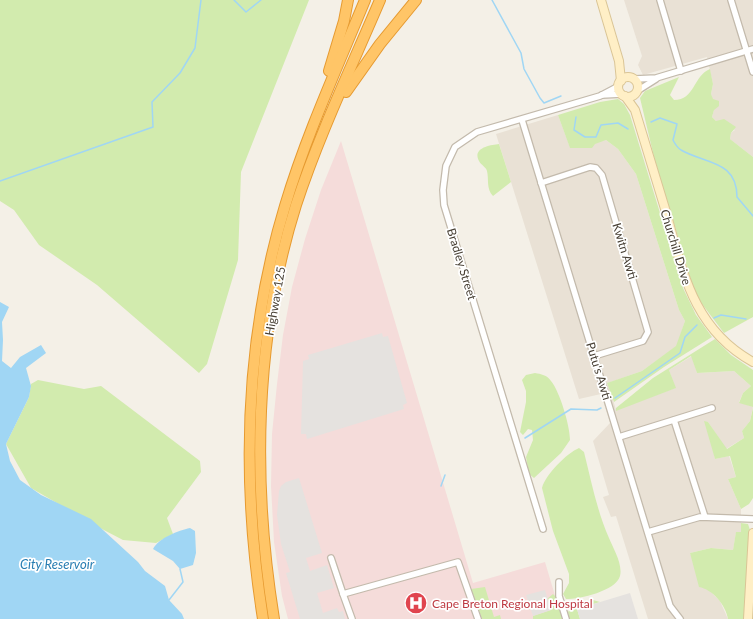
<svg xmlns="http://www.w3.org/2000/svg" width="753" height="619" viewBox="0 0 753 619" font-family="Lato,sans-serif">
	<rect width="100%" height="100%" fill="#f4f0e7"/>
	<g fill="#e9e1d5">
		<polygon points="624,0 753,0 753,157 730,139 731,133 735,130 716,121 712,117 714,110 711,94 713,84 707,57 643,75 638,65 642,56"/>
		<polygon points="558,115 570,147 606,140 618,149 636,174 679,310 685,321 677,346 642,371 608,383 616,410 675,388 669,370 692,356 697,373 734,371 751,386 743,393 739,402 753,407 750,421 742,431 744,438 726,449 708,422 715,459 729,456 736,477 728,479 741,509 741,532 736,533 733,550 711,548 690,553 707,588 720,601 728,619 648,619 616,516 611,517 603,497 609,495 593,441 610,423 601,394 579,399 496,134"/>
	</g>
	<polygon fill="#f5dcda" points="341,141 473,583 545,562 562,619 288,619 282,596 274,542 271,486 272,434 277,384 283,335 292,287 305,239 321,190"/>
	<g fill="#d2ebae">
		<polygon points="0,0 309,0 241,172 238,260 207,364 199,373 97,285 39,245 14,210 0,201"/>
		<path d="M710 69 713 84 711 94 713 99 719 101V106L714 110 712 117 716 121 724 119 736 127 731 133 730 139 753 157V317L724 333 699 300 691 280 654 157 640 98 645 91 679 77 670 95 674 100C695 100 693 76 710 69Z"/>
		<polygon points="618,99 624,104 630,115 683,288 696,315 712,337 664,367 614,402 607,383 642,371 676,346 685,321 679,310 636,174 618,149 606,140 595,144 592,148 570,148 558,115 600,102"/>
		<path d="M499 144 511 182 493 196C486 189 489 179 487 171 486 167 481 165 479 161 472 148 490 145 499 144Z"/>
		<polygon points="715,339 731,355 753,370 753,407 739,403 743,393 751,386 734,371 697,373 691,356 669,370 676,388 616,411 616,408 653,378"/>
		<path d="M535 373C541 374 547 375 551 381 560 392 570 426 570 440L561 453 534 478 529 474 526 457 533 440 532 430 528 429 523 435 520 432 526 402V391L522 380 526 375Z"/>
		<polygon points="38,380 84,389 101,386 200,461 201,472 167,518 173,534 156,543 123,540 100,528 31,488 6,444 29,397 31,384"/>
		<polygon points="753,408 753,498 749,504 741,509 728,479 736,477 730,456 715,459 704,421 708,422 727,449 744,438 742,431 750,421"/>
		<path d="M579 448 584 452C591 480 597 511 609 538 613 548 623 564 620 576 616 591 580 599 566 599L563 594 569 583V574L553 531 542 488C545 475 567 453 579 448Z"/>
		<path d="M741 523 748 524 751 533 744 619H728C726 605 712 589 699 587L690 553 711 548 733 550 736 532H741Z"/>
		<polygon points="485,587 494,617 500,615 501,619 482,619 471,589"/>
		<polygon points="553,594 556,597 563,619 533,619 533,616 551,610 547,599"/>
		<polygon points="593,600 600,602 577,609 580,619 569,619 568,612 570,609"/>
	</g>
	<g fill="#e5e2df">
		<polygon points="382,333 383,337 388,336 407,403 403,405 404,409 307,439 306,434 301,434 303,361 309,359 308,355"/>
		<polygon points="299,478 322,553 306,558 310,571 327,565 334,588 317,593 323,613 337,608 339,612 343,611 345,619 300,619 286,573 290,572 281,544 277,515 279,491 281,486 286,482"/>
		<polygon points="545,590 551,610 533,616 526,595"/>
		<polygon points="630,593 638,619 580,619 577,609"/>
	</g>
	<g fill="#a0d6f4">
		<polygon points="0,302 9,307 2,322 3,340 2,361 11,368 20,357 41,345 46,353 26,368 31,386 29,397 6,444 10,461 20,480 41,495 91,519 138,562 145,571 165,586 169,600 182,614 184,619 0,619"/>
		<path d="M190 528 195 531 196 553 193 565 180 569 173 561 153 549C160 537 178 531 190 528Z"/>
	</g>
	<g fill="none" stroke-linecap="round" stroke-linejoin="round">
		<g stroke="#a0d6f4" stroke-width="1.5">
			<polyline points="234,0 246,12 261,0"/>
			<polyline points="492,0 521,53 524,69 540,98 544,103 561,96"/>
			<polyline points="576,117 574,130 585,137 596,137 601,125 618,123 628,129"/>
			<path d="M651 122 660 118 677 124 673 140C675 144 678 148 681 150 705 164 737 160 737 197L753 216"/>
			<polyline points="0,181 153,127 152,102 180,73 195,48 201,0"/>
			<polyline points="714,318 721,315 746,319"/>
			<polyline points="615,398 680,353 685,337 697,325"/>
			<polyline points="525,438 571,409 597,410 601,408"/>
			<polyline points="441,486 445,475"/>
			<polyline points="169,600 183,582 180,569"/>
		</g>
		<g stroke="#c3baac" stroke-width="8">
			<g id="street">
				<polyline points="660,0 681,71"/>
				<polyline points="731,0 753,72"/>
				<polyline points="635,79 656,78 753,49"/>
				<polyline points="637,91 656,79"/>
				<polyline points="602,95 622,94"/>
				<polyline points="522,120 670,606 680,619"/>
				<polyline points="541,183 590,167 596,168 602,175 648,332 643,341 594,356"/>
				<polyline points="674,420 705,517"/>
				<polyline points="619,437 712,408"/>
				<polyline points="543,529 444,205 443,190 446,166 455,147 477,132 600,96 619,86"/>
				<polyline points="648,532 700,517 753,519"/>
				<polyline points="331,558 343,594"/>
				<polyline points="559,582 559,596 566,619"/>
				<polyline points="352,619 343,594 458,562 478,619"/>
			</g>
		</g>
		<g stroke="#dac596" stroke-width="10">
			<g id="secondary">
				<polyline points="601,0 619,61 621,81"/>
				<circle cx="628" cy="87" r="10"/>
				<path d="M625 96 635 110C645 144 656 178 666 212 683 272 693 329 753 362"/>
				<polyline points="748,619 753,533"/>
			</g>
		</g>
		<g stroke="#e69a30" stroke-width="12">
			<g id="highway">
				<polyline points="329,71 344,21 348,0"/>
				<polyline points="346,92 380,44 416,0"/>
				<path d="M263 619C241 479 244 342 285 206 306 136 337 68 365 0"/>
				<path d="M274 619C252 483 254 338 296 205 319 135 351 68 380 0"/>
			</g>
		</g>
		<use href="#street" stroke="#fff" stroke-width="5.5"/>
		<use href="#secondary" stroke="#ffefc6" stroke-width="8"/>
		<use href="#highway" stroke="#ffc567" stroke-width="10"/>
	</g>
	<defs>
		<g id="hospital-disc" transform="scale(1.15)"><circle r="9.5" fill="#e0444e" stroke="#fff"/><path d="M-5-5h3v3.5h4V-5h3V5h-3V1.5h-4V5h-3Z" fill="#fff"/></g>
	</defs>
	<g fill-rule="evenodd">
		<use href="#hospital-disc" x="416" y="603"/>
	</g>
	<g text-anchor="middle" dominant-baseline="central" stroke-width="3.5" stroke-linejoin="round" paint-order="stroke">
		<g font-size="12" fill="#484035" stroke="#fff">
			<text transform="translate(676 247) rotate(73)">Churchill Drive</text>
			<text transform="translate(625 251) rotate(73)">Kwitn Awti</text>
			<text transform="translate(462 264) rotate(73)">Bradley Street</text>
			<text transform="translate(275 301) rotate(-80)">Highway 125</text>
			<text transform="translate(599 371) rotate(73)">Putu's Awti</text>
		</g>
		<g font-size="12" fill="#be3a42" stroke="#fff" text-anchor="start">
			<text x="432" y="603">Cape Breton Regional Hospital</text>
		</g>
		<g font-size="13" font-style="italic" fill="#277db2" stroke="#fff">
			<text x="57" y="564">City Reservoir</text>
		</g>
	</g>
</svg>
